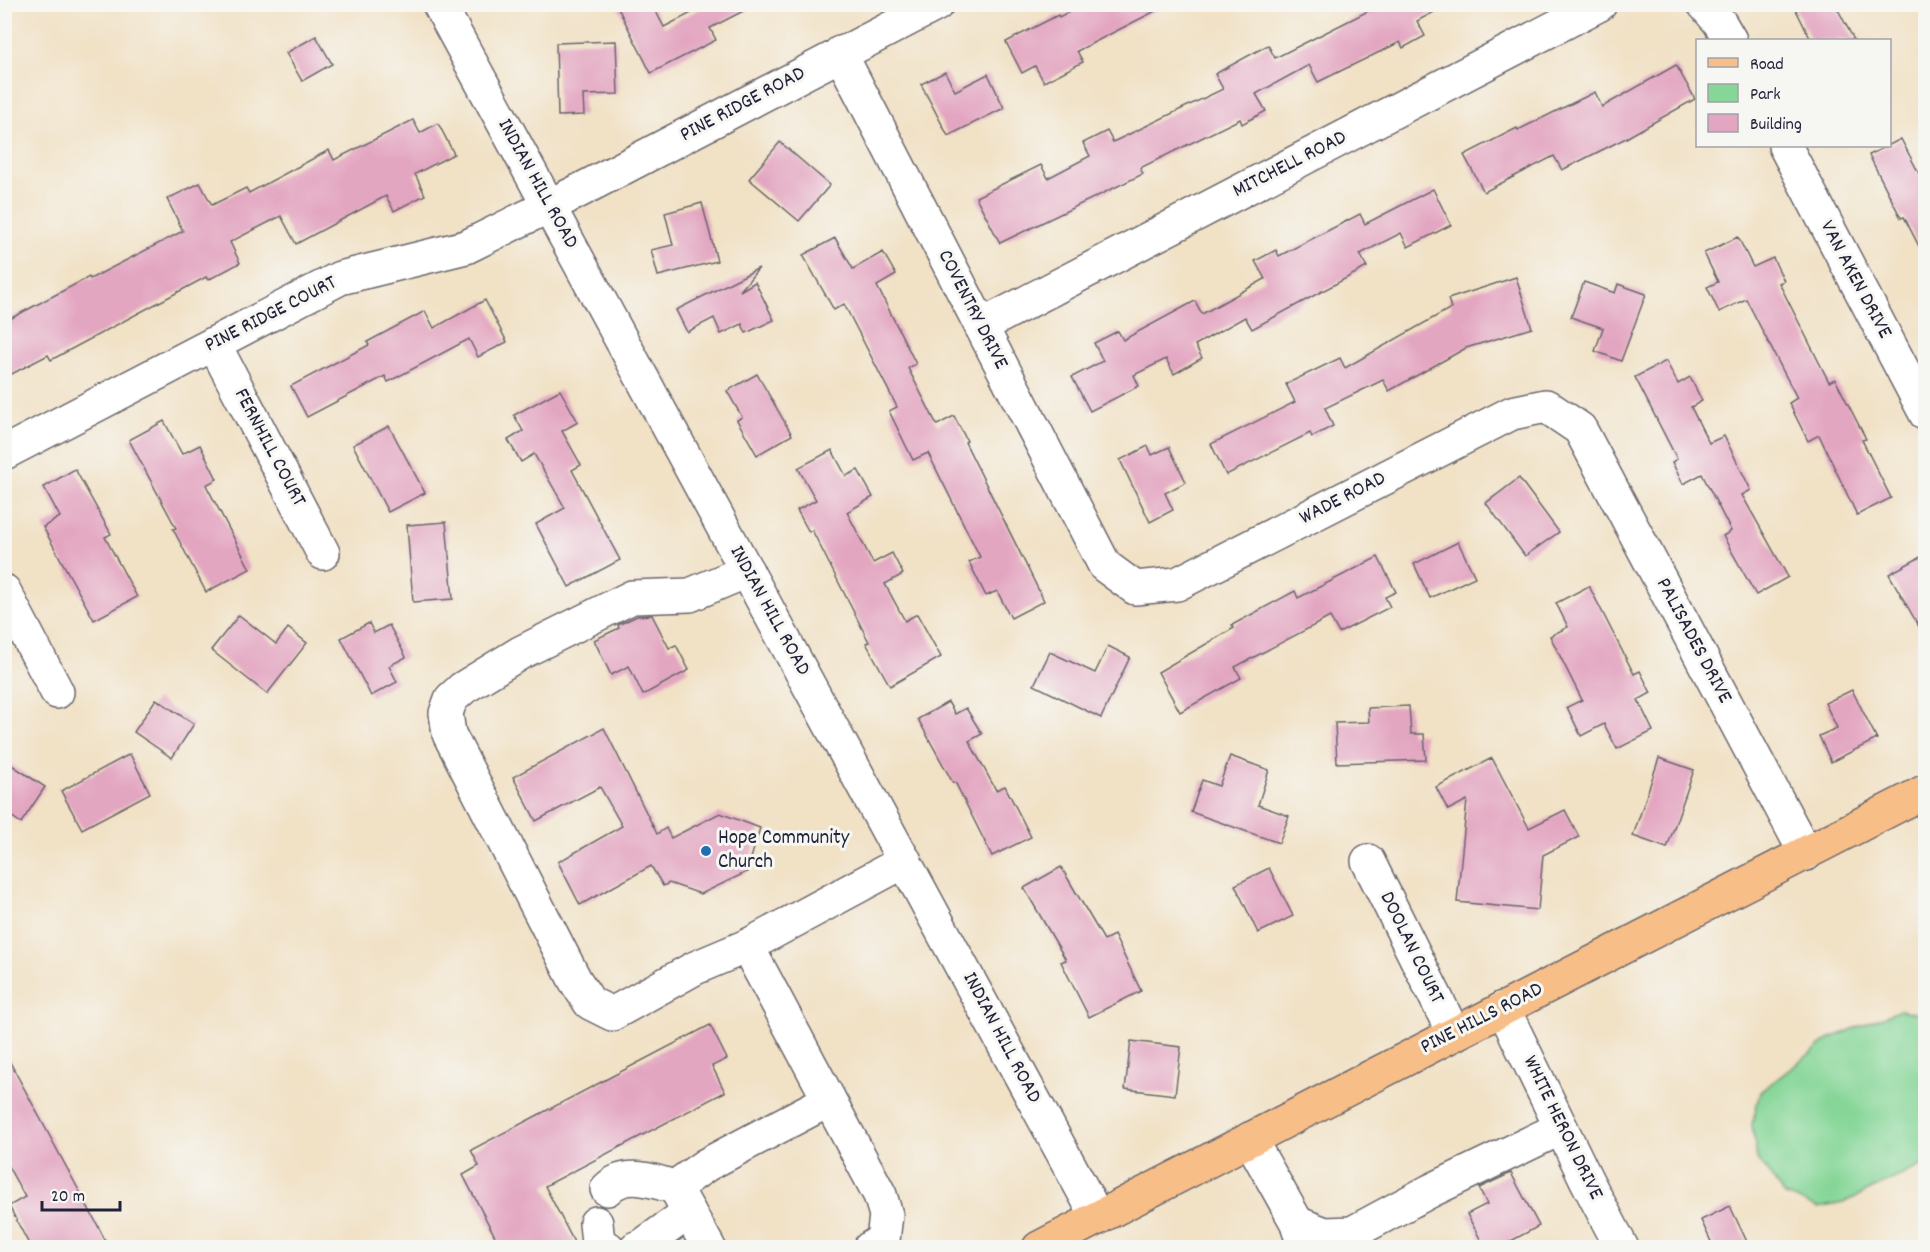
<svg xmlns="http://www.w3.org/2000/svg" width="1930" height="1252" viewBox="0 0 1930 1252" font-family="Dekko,sans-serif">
	<rect width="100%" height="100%" fill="#f6f6f2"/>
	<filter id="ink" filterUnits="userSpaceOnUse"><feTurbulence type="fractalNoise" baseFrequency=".0167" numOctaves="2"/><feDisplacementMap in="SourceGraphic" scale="12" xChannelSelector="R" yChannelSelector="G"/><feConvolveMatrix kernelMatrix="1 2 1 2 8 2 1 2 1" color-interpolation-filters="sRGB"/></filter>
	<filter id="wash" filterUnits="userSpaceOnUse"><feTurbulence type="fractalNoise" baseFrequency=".008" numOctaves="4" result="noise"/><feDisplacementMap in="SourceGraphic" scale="24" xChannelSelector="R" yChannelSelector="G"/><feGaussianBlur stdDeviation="1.35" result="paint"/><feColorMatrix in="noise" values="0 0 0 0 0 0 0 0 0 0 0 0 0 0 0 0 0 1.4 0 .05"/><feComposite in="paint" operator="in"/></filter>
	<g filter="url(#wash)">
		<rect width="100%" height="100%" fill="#f1e1c5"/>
		<polygon fill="#85d697" stroke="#547c69" stroke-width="1.5" points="1900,1010 1925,1015 1925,1164 1843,1203 1818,1208 1785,1195 1757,1159 1752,1124 1760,1092 1831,1038"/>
		<g id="blocks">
			<g fill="#e3a6c1">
				<polygon points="616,4 652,4 664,27 709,4 757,4 710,28 716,40 651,73"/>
				<polygon points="1084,4 1169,4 1077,51 1083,62 1044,82 1035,66 1022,73 1006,42 1058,15 1059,17"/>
				<polygon points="1382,4 1449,4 1417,21 1425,36 1403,48 1400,42 1318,82 1309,65 1256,94 1266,111 1242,124 1240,119 1140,168 1143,174 1000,243 976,197 1041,165 1048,178 1090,156 1083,143 1107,131 1113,142 1223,89 1215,74 1268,45 1275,58"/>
				<polygon points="1793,4 1835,4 1854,40 1811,40"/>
				<polygon points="316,36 332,64 302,81 286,53"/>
				<polygon points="616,41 618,94 583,95 584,115 558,116 556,43"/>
				<polygon points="1676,65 1695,99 1626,138 1562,170 1554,156 1484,192 1464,155 1517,128 1518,130 1595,92 1602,107"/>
				<polygon points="945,72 955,91 988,74 1004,108 948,136 921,84"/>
				<polygon points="413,120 420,133 438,123 454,154 415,174 425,195 394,211 386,196 296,244 281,216 230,242 240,263 208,280 206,277 51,360 48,355 4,378 4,322 89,277 90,279 183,231 167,199 200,183 212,205 246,188 249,193 329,150 334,160"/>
				<polygon points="1901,139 1926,187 1926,260 1904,217 1901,218 1869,155"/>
				<polygon points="780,142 830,185 799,221 749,179"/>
				<polygon points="1433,189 1451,225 1408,247 1401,233 1360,254 1367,267 1252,329 1245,317 1195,345 1202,358 1174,374 1166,359 1134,375 1139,386 1090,411 1072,377 1103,361 1094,343 1118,331 1123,340 1195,301 1202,314 1265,279 1255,261 1276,250 1279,256 1360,214 1365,224"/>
				<polygon points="702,203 717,261 658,276 651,250 673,245 665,213"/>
				<polygon points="1738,237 1753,267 1773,258 1784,281 1779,283 1829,382 1835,379 1866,439 1862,440 1891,498 1857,515 1819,435 1808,441 1789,403 1797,398 1746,299 1719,312 1707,287 1718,282 1704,253"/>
				<polygon points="835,238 853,269 883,252 896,275 877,286 916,364 908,368 937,425 954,416 967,441 965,442 1044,601 1011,618 997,591 986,596 969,562 980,557 928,453 913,460 889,411 897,407 844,304 834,310 803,255"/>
				<polygon points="759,268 740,291 755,282 774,320 746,333 742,324 721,334 714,318 687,332 676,310"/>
				<polygon points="1516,277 1532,328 1466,348 1389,391 1383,380 1325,408 1333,426 1312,437 1310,433 1226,475 1211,444 1295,402 1286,384 1340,358 1345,368 1451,308 1448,299"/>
				<polygon points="1584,282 1615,293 1618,284 1646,294 1621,361 1595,351 1603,328 1571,317"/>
				<polygon points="485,300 507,342 478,357 469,339 388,382 385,376 307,417 291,386 369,345 367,342 425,311 434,328"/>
				<polygon points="1666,361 1678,384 1690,377 1702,401 1691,407 1709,443 1724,436 1751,490 1742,495 1788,577 1756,595 1723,536 1731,531 1702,474 1683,484 1672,462 1677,459 1635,377"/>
				<polygon points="757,374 792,435 757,455 737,420 742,417 727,391"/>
				<polygon points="560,390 578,422 562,431 581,465 572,470 620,560 569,587 536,524 565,508 534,454 521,462 508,440 523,431 514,415"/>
				<polygon points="164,421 182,454 200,445 217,479 206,485 250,569 206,592 173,529 176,528 129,440"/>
				<polygon points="389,426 425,493 388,512 353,445"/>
				<polygon points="1148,446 1152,455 1169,447 1186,482 1165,493 1173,510 1150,522 1120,460"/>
				<polygon points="832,450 846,476 858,470 873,497 847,512 873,563 892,553 903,574 885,584 905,621 917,614 941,657 890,686 866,643 869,642 812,530 809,532 797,510 816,500 798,468"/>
				<polygon points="75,469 111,534 105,537 137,597 94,620 43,527 60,517 44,487"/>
				<polygon points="1519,478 1559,532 1525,556 1486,503"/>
				<polygon points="446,522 453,599 413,602 407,525"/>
				<polygon points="1458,542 1475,577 1430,598 1414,564"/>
				<polygon points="1926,554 1926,639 1889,574"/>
				<polygon points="1378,557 1396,592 1385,597 1390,607 1339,633 1330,617 1235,667 1241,678 1180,712 1158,672 1234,628 1232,625 1295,591 1298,598"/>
				<polygon points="1589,586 1634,674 1640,671 1651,693 1638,700 1653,731 1617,749 1604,724 1581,736 1567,707 1582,700 1550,636 1568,627 1556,603"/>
				<polygon points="239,615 276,644 288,628 307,643 267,694 211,650"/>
				<polygon points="652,615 669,648 676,645 689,670 643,695 629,666 611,675 594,640 619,628 618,625 637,616"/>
				<polygon points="369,623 374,633 389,625 406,657 389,666 397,682 371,696 341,638"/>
				<polygon points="1108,646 1130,657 1101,718 1034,685 1050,652 1095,673"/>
				<polygon points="1852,690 1877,739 1831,762 1819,736 1837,728 1825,703"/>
				<polygon points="156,699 194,724 172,758 134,732"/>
				<polygon points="948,702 955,714 966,708 982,734 969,741 996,790 1005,786 1031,837 992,856 955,782 953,783 918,719"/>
				<polygon points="1409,706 1411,734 1424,734 1426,760 1337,763 1335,723 1369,722 1368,708"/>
				<polygon points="604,728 657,834 666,828 671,838 720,813 760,828 747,872 701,894 669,883 663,886 651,866 580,905 558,862 622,826 600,787 536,821 513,777"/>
				<polygon points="130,754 150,793 82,829 61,791"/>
				<polygon points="1230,756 1269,770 1258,805 1289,816 1279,843 1191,812 1202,780 1219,786"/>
				<polygon points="1492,758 1529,828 1565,810 1579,837 1543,855 1538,910 1457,902 1467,800 1448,810 1436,787"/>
				<polygon points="1659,758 1694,770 1667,848 1633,836"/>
				<polygon points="4,760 45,787 21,823 4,811"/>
				<polygon points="1061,867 1104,940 1114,935 1141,991 1089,1017 1061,962 1066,960 1024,888"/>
				<polygon points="1269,868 1293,916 1258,933 1235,885"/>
				<polygon points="710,1025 727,1059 712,1066 725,1092 545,1186 577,1248 501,1248 463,1175 479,1166 471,1150"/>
				<polygon points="1131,1041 1181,1047 1175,1095 1125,1089"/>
				<polygon points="4,1051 97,1224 109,1248 31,1248 9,1206 25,1197 4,1159"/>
				<polygon points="1511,1173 1539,1226 1498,1248 1485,1248 1467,1214 1487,1204 1479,1188"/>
				<polygon points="1730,1206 1750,1248 1714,1248 1701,1220"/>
			</g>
		</g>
	</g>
	<g filter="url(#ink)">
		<use href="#blocks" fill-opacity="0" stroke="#6a656b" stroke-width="1.5"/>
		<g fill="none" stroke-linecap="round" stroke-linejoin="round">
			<g stroke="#6a656b" stroke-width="36">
				<g id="minor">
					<polyline points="439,4 1098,1218"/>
					<polyline points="1704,4 1720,23 1730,40"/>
					<polyline points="840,53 1105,566 1135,588 1177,584 1512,413 1546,406 1580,429 1806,854"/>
					<polyline points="1785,146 1926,414"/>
					<polyline points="981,326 1600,4"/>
					<polyline points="214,344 323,553"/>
					<polyline points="4,453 340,278 466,247 573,194 937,4"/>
					<polyline points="4,591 57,692"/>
					<polyline points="1368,861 1454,1034"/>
					<polyline points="747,946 695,968 612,1014 590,1003 575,980 449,734 446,713 451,699 463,688 520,653 632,597 690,595 747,571"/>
					<polyline points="1503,1008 1587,1181 1622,1248"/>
					<polyline points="1250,1139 1297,1223 1303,1244"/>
					<path d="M607 1189C626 1170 652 1181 675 1187"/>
					<polyline points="596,1223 598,1243 608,1248"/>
					<polyline points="1297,1223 1325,1234 1352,1233 1430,1191 1561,1128"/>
					<polyline points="636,1248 642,1246 689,1212"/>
					<polyline points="709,1248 675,1187 706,1165 829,1100"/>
					<polyline points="870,1248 883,1240 886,1215 880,1195 747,946 905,861"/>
				</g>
			</g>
			<g stroke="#6a656b" stroke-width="36">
				<polyline id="major" points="1039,1248 1926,791"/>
			</g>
			<use href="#minor" stroke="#fff" stroke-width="33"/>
			<use href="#major" stroke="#f7be88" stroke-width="33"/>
		</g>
	</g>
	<circle fill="#1f6fb2" stroke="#f6f6f2" stroke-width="2" cx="706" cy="851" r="6"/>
	<g text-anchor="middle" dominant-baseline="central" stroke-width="6" stroke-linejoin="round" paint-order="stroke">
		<g font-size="21" fill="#22223b" stroke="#f6f6f2">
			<text transform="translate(743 105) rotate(-28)">PINE RIDGE ROAD</text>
			<text transform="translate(1290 165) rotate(-27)">MITCHELL ROAD</text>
			<text transform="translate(537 184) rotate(61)">INDIAN HILL ROAD</text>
			<text transform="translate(1855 280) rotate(62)">VAN AKEN DRIVE</text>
			<text transform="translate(972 310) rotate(63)">COVENTRY DRIVE</text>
			<text transform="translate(271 315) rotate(-27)">PINE RIDGE COURT</text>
			<text transform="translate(269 448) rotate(62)">FERNHILL COURT</text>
			<text transform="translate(1343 499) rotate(-27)">WADE ROAD</text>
			<text transform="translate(769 611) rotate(61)">INDIAN HILL ROAD</text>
			<text transform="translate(1693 641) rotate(62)">PALISADES DRIVE</text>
			<text transform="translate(1411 948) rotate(64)">DOOLAN COURT</text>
			<text transform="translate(1482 1019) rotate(-27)">PINE HILLS ROAD</text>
			<text transform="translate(1001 1038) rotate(62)">INDIAN HILL ROAD</text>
			<text transform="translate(1562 1128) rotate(64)">WHITE HERON DRIVE</text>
		</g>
		<g font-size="21" fill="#22223b" stroke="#f6f6f2" text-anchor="start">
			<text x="718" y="839">Hope Community<tspan x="718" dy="24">Church</tspan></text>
		</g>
	</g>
	<rect width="1930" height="1252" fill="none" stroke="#f6f6f2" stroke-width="24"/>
	<rect x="1696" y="39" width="195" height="108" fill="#f6f6f2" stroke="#a1a1a9" stroke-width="1.5"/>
	<rect x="1708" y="58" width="30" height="9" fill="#f7be88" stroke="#a1a1a9" stroke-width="1.5"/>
	<text x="1750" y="69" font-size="18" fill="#22223b">Road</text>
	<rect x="1708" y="84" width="30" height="18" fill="#85d697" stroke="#a1a1a9" stroke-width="1.5"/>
	<text x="1750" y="99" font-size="18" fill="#22223b">Park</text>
	<rect x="1708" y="114" width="30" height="18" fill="#e3a6c1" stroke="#a1a1a9" stroke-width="1.5"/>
	<text x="1750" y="129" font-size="18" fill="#22223b">Building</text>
	<path d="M42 1201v9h78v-9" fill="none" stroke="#22223b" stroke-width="3"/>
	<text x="51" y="1201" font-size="18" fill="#22223b" stroke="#f6f6f2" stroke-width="4.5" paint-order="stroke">20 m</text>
</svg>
